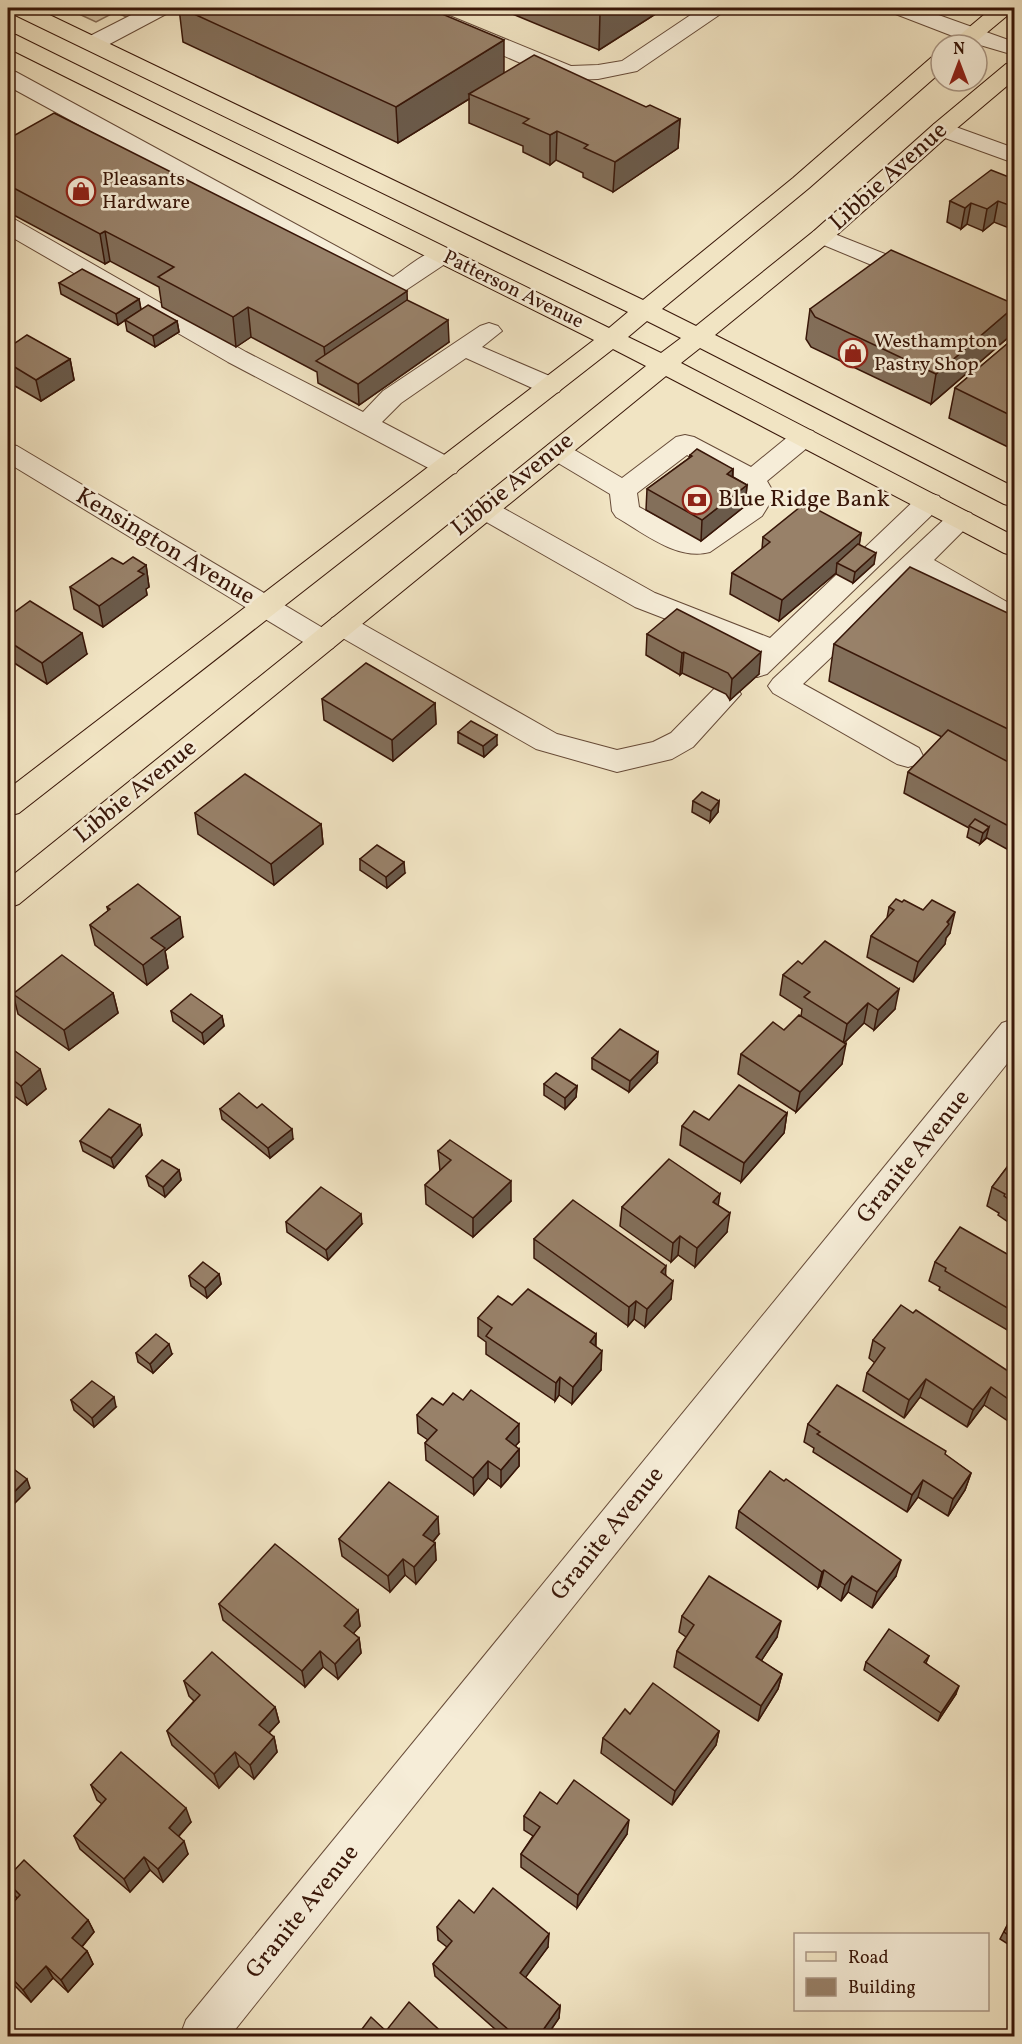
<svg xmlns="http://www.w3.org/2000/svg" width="1022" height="2044" viewBox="0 0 1022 2044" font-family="Vollkorn,serif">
	<rect width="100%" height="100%" fill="#f1e4c3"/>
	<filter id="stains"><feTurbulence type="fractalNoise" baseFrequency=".00333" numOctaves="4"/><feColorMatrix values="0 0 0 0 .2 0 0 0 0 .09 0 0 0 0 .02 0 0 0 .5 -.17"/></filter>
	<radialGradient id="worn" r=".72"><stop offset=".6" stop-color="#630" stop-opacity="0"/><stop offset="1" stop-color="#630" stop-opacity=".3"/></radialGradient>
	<polygon fill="#d2c1a3" stroke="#856c56" stroke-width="1.5" points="66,8 151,8 131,19 115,12 96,22"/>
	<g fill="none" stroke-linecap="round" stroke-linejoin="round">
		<g stroke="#664a37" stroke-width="2">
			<g id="minor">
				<polygon points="145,8 171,8 168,13 102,48 94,50 86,48 83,43 86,38"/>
				<polygon points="402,8 430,8 571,66 598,65 622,61 701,8 725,8 722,13 637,71 598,79 571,80 546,74 405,13"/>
				<polygon points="890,8 919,8 1014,42 1014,55 963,40 893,13"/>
				<path d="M8 70 16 72 393 277C410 266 430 245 451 250L454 255 451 260 403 292 394 294 385 292 8 86Z"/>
				<polygon points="942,122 1014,148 1014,163 934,134 931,129 934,124"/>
				<polygon points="8,218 16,220 246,352 363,412 383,391 480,326 489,323 498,326 502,331 482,347 559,380 563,386 559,392 550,394 541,392 466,358 401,403 382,422 456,461 460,467 456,473 447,475 438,473 228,362 8,235"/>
				<polygon points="822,229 928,271 931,276 928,281 919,283 910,281 814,241 810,236 814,231"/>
				<path d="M804 429 813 431 817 437 813 443 767 481 775 495 762 516 710 552C677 561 644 533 616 517L612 511 610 494 548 457 544 451 548 445 557 443 566 445 622 478 676 437 685 435 694 437 751 467 795 431ZM687 455 743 485 748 495 742 504 695 537 639 507 637 493Z"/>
				<polygon points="8,444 17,446 333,634 337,641 333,648 323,651 313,648 8,463"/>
				<polygon points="929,493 939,496 942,502 939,508 767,674 757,677 747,674 743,667 754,653 635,607 474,515 470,509 474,503 484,500 494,503 655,593 770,638 919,496"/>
				<polygon points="961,510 971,513 975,519 934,560 1014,606 1014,627 1004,625 918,575 803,684 919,748 923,756 919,764 908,767 897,764 773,693 768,686 773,679 951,513"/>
				<polygon points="342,615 352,618 557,734 617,750 653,742 671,733 716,687 726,684 736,687 741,694 693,747 672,759 617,772 536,749 332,632 328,625 332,618"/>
				<polygon points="1014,1019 1014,1055 230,2036 180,2036 186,2020 1002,1023"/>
			</g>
		</g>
		<g stroke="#381608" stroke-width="2">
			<g id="major">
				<path d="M9 8H35L643 300 793 178 933 56 941 54V72L809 188 662 309 696 326 814 231 934 124 1006 64 1014 63V80L950 134 830 241 715 335 1014 487V507L1004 504 700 348 681 363 1014 536V556L1004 553 666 376 19 904 8 908V879L646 366 613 349 19 813 8 816V789L594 340 8 48V34L16 35 609 328 628 312 11 13ZM647 321 681 338 661 353 628 337Z"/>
				<polygon points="992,8 1014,8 1014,10 972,45 948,45"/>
			</g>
		</g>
		<use href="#minor" fill="#f6edd8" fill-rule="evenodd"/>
		<use href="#major" fill="#f1e4c3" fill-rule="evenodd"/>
	</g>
	<g fill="#836f5a" stroke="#381608" stroke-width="1.5">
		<polygon points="179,8 428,8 504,73 646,107 680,119 678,148 613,192 583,177 583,173 556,160 550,165 523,152 523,146 469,123 469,99 398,143 183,42"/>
		<polygon points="498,8 665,8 599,50"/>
		<polygon points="8,139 407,300 449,342 359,405 318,383 317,372 251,337 236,347 162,307 159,287 110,261 105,264 8,212"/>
		<polygon points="1014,179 1014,230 994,222 983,231 967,224 961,229 947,222 950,201"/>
		<polygon points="59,283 139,299 141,310 177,321 179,332 155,347 127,331 125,320 118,325 61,294"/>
		<polygon points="810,309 1011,335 931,404 811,347 806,339"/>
		<polygon points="1014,338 1014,450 949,418 955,388"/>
		<polygon points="8,348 70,359 74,380 41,401 8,382"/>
		<polygon points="690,455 733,469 733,477 747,485 745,506 701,541 646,510 647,489 689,458"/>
		<polygon points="861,533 859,544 874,564 853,583 836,574 836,573 779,621 730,594 732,573 762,549 763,537"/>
		<polygon points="123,564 146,565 149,587 146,589 147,595 103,627 74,609 70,587"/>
		<polygon points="1014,616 1014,853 987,838 980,844 967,837 969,828 904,793 908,772 942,737 829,681 834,644"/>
		<polygon points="8,617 87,654 47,684 8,659"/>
		<polygon points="647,634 759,674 730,700 726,694 682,673 680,675 646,655"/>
		<polygon points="322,699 435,703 436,724 393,761 324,720"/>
		<polygon points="458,732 497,745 484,757 458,743"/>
		<polygon points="693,801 719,801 718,812 710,822 692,812"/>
		<polygon points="195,813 321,824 323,844 274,885 198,834"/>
		<polygon points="360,859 405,873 387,888 360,870"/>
		<polygon points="902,902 923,910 950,933 946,938 945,944 913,982 867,957 871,936 887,918 889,907"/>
		<polygon points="107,907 183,937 165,951 168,968 147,985 95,945 90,925 108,911"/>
		<polygon points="802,964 895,1009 874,1030 864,1023 844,1043 842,1064 796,1112 738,1074 741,1054 784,1030 801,1016 802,1009 780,995 783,975"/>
		<polygon points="113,993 118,1013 69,1050 18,1014 13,994"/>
		<polygon points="171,1011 222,1016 224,1026 204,1044 173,1021"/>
		<polygon points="8,1046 46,1089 27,1105 13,1095 8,1100"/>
		<polygon points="592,1058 657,1063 629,1092 592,1069"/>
		<polygon points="544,1084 577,1086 576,1097 565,1109 544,1095"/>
		<polygon points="220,1109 293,1139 270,1158 222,1119"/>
		<polygon points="787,1113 784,1133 741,1182 680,1145 682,1126 709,1120"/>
		<polygon points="140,1125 142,1135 114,1168 83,1151 80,1141"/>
		<polygon points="438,1151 511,1201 473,1237 426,1204 425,1185 440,1171"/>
		<polygon points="1014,1158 1014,1226 998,1215 999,1213 987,1206 992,1187"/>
		<polygon points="179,1170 181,1180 165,1197 149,1186 146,1176"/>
		<polygon points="622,1207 727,1232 695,1267 678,1255 671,1262 620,1226"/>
		<polygon points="286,1222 362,1224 328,1260 287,1232"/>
		<polygon points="534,1239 666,1275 671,1299 645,1327 634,1319 628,1326 534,1258"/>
		<polygon points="1014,1258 1014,1334 939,1290 940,1287 929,1281 935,1262"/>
		<polygon points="219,1274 221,1284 207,1298 191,1286 189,1276"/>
		<polygon points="512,1305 596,1334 596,1347 601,1370 572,1404 559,1395 555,1401 486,1354 486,1342 478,1336 478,1318"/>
		<polygon points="873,1340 1014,1375 1014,1425 984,1405 967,1427 920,1397 904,1418 863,1391 867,1373 875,1363 869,1358"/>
		<polygon points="136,1353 172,1354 153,1373 138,1362"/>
		<polygon points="71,1400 116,1407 94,1427 74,1410"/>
		<polygon points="443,1405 519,1442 515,1446 519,1449 519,1466 501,1487 488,1478 474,1495 426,1460 425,1443 428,1440 418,1433 417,1415"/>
		<polygon points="808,1424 945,1455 971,1473 965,1490 948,1516 918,1497 907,1512 813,1452 814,1448 804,1442"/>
		<polygon points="784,1481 896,1576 872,1608 848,1592 841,1601 820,1586 818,1588 736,1528 739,1511"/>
		<polygon points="439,1534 433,1542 435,1543 436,1560 416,1584 405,1575 390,1592 342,1556 339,1539"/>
		<polygon points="219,1604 358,1610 360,1626 353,1633 359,1638 361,1653 338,1679 323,1667 305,1687 223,1620"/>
		<polygon points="682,1616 777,1637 761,1661 782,1674 778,1689 758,1721 674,1667 677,1651 686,1637 679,1632"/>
		<polygon points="929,1656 926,1663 956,1694 938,1721 864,1670 866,1662"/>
		<polygon points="184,1681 275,1707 279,1722 269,1733 274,1737 277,1752 254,1779 239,1766 219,1788 172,1745 167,1731 194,1701 189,1696"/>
		<polygon points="719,1731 716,1745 672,1805 601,1753 603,1738"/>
		<polygon points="91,1785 191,1822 179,1836 188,1854 163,1882 150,1870 130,1892 80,1849 74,1836 102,1804 97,1800"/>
		<polygon points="557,1804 627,1834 577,1908 521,1867 521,1854 533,1836 524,1830 524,1816"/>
		<polygon points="8,1877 88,1920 94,1932 82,1947 87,1951 93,1964 68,1992 53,1978 31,2002 8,1979 8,1908 17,1898 12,1893 8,1885"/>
		<polygon points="474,1913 548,1947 525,1977 560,2006 559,2018 546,2037 504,2037 435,1976 433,1964 447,1947 438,1940 437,1927"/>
		<polygon points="1013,1914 1014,1915 1014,1948 1000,1939"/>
	</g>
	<g fill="#6a5a4a" stroke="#381608" stroke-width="1.5">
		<polygon points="611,8 665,8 599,50 600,14"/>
		<polygon points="504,40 504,76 469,94 469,99 398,143 396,107"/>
		<polygon points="680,119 678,148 613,192 615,162"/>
		<polygon points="557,131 556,160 550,165 550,135"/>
		<polygon points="998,201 994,222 983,231 987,209"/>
		<polygon points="971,203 967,224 961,229 965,208"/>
		<polygon points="105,231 110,261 105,264 100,234"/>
		<polygon points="407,291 408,321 326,366 324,347"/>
		<polygon points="139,299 141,310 118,325 116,314"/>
		<polygon points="248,307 251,337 236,347 233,317"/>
		<polygon points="1014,307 1014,316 1011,335 931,404 936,374"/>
		<polygon points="448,320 449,342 359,405 358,384"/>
		<polygon points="177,321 179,332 155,347 153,336"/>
		<polygon points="70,359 74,380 41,401 36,380"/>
		<polygon points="733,469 731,490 727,474"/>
		<polygon points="747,485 745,506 701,541 702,520"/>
		<polygon points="861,533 858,554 837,563 836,573 779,621 782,600"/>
		<polygon points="876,553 874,564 853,583 855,572"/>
		<polygon points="146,565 149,587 146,589 147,595 103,627 99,606 138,571"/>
		<polygon points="82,633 87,654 47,684 42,663"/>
		<polygon points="684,652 682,673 680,675 682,653"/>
		<polygon points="761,652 759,674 730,700 732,679"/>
		<polygon points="8,689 10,701 8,703"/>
		<polygon points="435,703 436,724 393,761 392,740"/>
		<polygon points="497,735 497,745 484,757 483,746"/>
		<polygon points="719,801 718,812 710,822 711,811"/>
		<polygon points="321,824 323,844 274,885 271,864"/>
		<polygon points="989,827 986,838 980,844 983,833"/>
		<polygon points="404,862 405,873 387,888 386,877"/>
		<polygon points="955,912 950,933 946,938 945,944 913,982 918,962"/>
		<polygon points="180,917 183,937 165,951 168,968 147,985 143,965 151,938"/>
		<polygon points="899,989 895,1009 874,1030 878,1010"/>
		<polygon points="113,993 118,1013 69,1050 64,1030"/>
		<polygon points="868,1003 864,1023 843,1044 847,1024"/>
		<polygon points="222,1016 224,1026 204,1044 202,1033"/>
		<polygon points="846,1044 842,1064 796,1112 800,1092"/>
		<polygon points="658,1052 657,1063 629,1092 630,1081"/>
		<polygon points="40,1069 46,1089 27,1105 21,1086"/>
		<polygon points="8,1076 13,1095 8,1100"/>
		<polygon points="577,1086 576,1097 565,1109 565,1098"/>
		<polygon points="787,1113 784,1133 741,1182 744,1163"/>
		<polygon points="140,1125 142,1135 114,1168 111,1158"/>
		<polygon points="292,1129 293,1139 270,1158 268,1148"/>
		<polygon points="179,1170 181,1180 165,1197 163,1187"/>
		<polygon points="511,1181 511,1201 473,1237 473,1218"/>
		<polygon points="720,1194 717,1213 713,1202"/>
		<polygon points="730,1213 727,1232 695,1267 697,1248"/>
		<polygon points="361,1214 362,1224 328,1260 326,1250"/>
		<polygon points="680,1236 678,1255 671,1262 673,1243"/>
		<polygon points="666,1266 665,1285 661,1272"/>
		<polygon points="219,1274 221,1284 207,1298 205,1288"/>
		<polygon points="673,1281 671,1299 645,1327 647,1309"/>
		<polygon points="636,1301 634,1319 628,1326 629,1307"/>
		<polygon points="596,1334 595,1352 590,1342"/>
		<polygon points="169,1344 172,1354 153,1373 150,1364"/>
		<polygon points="602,1351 601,1370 572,1404 573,1387"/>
		<polygon points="560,1377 559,1395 555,1401 556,1383"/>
		<polygon points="926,1379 920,1397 904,1418 909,1400"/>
		<polygon points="991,1387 984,1405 967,1427 973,1410"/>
		<polygon points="114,1397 116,1407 94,1427 92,1418"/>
		<polygon points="519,1424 519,1442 506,1456 506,1439"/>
		<polygon points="519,1449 519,1466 501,1487 501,1470"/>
		<polygon points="488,1461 488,1478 474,1495 473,1478"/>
		<polygon points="971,1473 965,1490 948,1516 953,1499"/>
		<polygon points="27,1479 30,1488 9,1509 8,1504 8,1498"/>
		<polygon points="923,1480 918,1497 907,1512 912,1495"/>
		<polygon points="438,1517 439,1534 424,1552 423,1535"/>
		<polygon points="435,1543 436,1560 416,1584 414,1567"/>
		<polygon points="403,1559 405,1575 390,1592 388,1576"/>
		<polygon points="901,1560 896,1576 872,1608 877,1592"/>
		<polygon points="824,1570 820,1586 818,1588 822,1572"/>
		<polygon points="852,1576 848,1592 841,1601 845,1585"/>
		<polygon points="358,1610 360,1626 346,1642 344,1626"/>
		<polygon points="781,1621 777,1637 753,1673 756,1657"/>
		<polygon points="359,1638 361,1653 338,1679 335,1664"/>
		<polygon points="320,1651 323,1667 305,1687 302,1671"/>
		<polygon points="782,1674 778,1689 758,1721 761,1706"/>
		<polygon points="959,1686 956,1694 938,1721 941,1713"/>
		<polygon points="275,1707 279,1722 262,1740 259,1725"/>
		<polygon points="719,1731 716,1745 672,1805 675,1791"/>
		<polygon points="274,1737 277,1752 254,1779 250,1765"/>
		<polygon points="235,1752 239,1766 219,1788 214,1774"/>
		<polygon points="186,1808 191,1822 174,1841 169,1828"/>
		<polygon points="629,1820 627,1834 577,1908 578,1895"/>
		<polygon points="184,1841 188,1854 163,1882 158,1869"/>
		<polygon points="144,1857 150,1870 130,1892 124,1879"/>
		<polygon points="88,1920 94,1932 79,1950 72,1938"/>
		<polygon points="549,1934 548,1947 520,1985 520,1973"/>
		<polygon points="87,1951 93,1964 68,1992 61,1980"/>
		<polygon points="46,1966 53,1978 31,2002 23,1990"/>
		<polygon points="560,2006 559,2018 546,2037 538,2037"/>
	</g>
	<g fill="#988169" stroke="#381608" stroke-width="1.5">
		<polygon points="181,8 428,8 504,40 396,107"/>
		<polygon points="584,8 611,8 600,14"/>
		<polygon points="534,55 646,107 650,105 680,119 615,162 584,148 588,145 557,131 550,135 523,123 529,119 469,94"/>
		<polygon points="54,113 407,291 324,347 248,307 233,317 158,277 174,267 105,231 100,234 8,185 8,139"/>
		<polygon points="991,170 1014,179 1014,207 998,201 987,209 971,203 965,208 950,201"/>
		<polygon points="891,250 1014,304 1014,307 936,374 815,317 810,309"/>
		<polygon points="82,269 139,299 116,314 59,283"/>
		<polygon points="407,300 448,320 358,384 316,361"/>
		<polygon points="148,305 177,321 153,336 125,320"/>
		<polygon points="27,335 70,359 36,380 8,363 8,348"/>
		<polygon points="1014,338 1014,417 955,388"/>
		<polygon points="697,449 733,469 727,474 747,485 702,520 647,489 692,456 690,455"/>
		<polygon points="805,503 861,533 782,600 732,573 770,542 763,537"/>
		<polygon points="858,544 876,553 855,572 837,563"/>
		<polygon points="133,557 146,565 138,571 144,574 99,606 70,587 112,558 123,564"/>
		<polygon points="910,567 1014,616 1014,732 834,644"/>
		<polygon points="30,601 82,633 42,663 8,641 8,617"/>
		<polygon points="677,609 761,652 732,679 728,673 684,652 682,653 647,634"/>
		<polygon points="366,663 435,703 392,740 322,699"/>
		<polygon points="471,721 497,735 483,746 458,732"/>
		<polygon points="948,730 1014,765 1014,829 908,772"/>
		<polygon points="245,774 321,824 271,864 195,813"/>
		<polygon points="702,792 719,801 711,811 693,801"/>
		<polygon points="975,819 989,827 983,833 969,826"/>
		<polygon points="377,845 404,862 386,877 360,859"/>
		<polygon points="138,884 180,917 151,938 165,948 143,965 90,925 110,909 107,907"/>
		<polygon points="896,899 902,902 904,900 923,910 932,900 955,912 947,922 949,924 918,962 871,936 894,910 889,907"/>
		<polygon points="825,941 899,989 878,1010 868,1003 847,1024 804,997 810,992 783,975 798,961 802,964"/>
		<polygon points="62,955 113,993 64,1030 13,994"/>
		<polygon points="191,994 222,1016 202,1033 171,1011"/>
		<polygon points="799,1015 846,1044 800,1092 741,1054 773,1022 784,1030"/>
		<polygon points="620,1029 658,1052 630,1081 592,1058"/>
		<polygon points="8,1046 40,1069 21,1086 8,1076"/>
		<polygon points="556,1073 577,1086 565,1098 544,1084"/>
		<polygon points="739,1085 787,1113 744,1163 682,1126 694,1111 709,1120"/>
		<polygon points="239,1093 257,1108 262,1104 292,1129 268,1148 220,1109"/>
		<polygon points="109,1109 140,1125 111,1158 80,1141"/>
		<polygon points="450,1140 511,1181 473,1218 425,1185 451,1160 438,1151"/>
		<polygon points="1014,1158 1014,1203 1004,1196 1005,1194 992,1187"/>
		<polygon points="669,1159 720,1194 713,1202 730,1213 697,1248 680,1236 673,1243 622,1207"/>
		<polygon points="162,1160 179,1170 163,1187 146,1176"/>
		<polygon points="321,1187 361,1214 326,1250 286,1222"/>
		<polygon points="573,1200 666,1266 661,1272 673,1281 647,1309 636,1301 629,1307 534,1239"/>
		<polygon points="960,1227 1014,1258 1014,1312 945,1271 946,1268 935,1262"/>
		<polygon points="203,1262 219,1274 205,1288 189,1276"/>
		<polygon points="528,1289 596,1334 590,1342 602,1351 573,1387 560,1377 556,1383 486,1336 492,1328 478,1318 498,1296 512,1305"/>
		<polygon points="901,1305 913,1313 916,1310 1014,1375 1014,1403 991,1387 973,1410 926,1379 909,1400 867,1373 885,1348 873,1340"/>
		<polygon points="156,1334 169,1344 150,1364 136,1353"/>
		<polygon points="92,1381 114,1397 92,1418 71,1400"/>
		<polygon points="837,1385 946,1451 945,1454 971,1473 953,1499 923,1480 912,1495 817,1434 820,1432 808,1424"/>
		<polygon points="471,1390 519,1424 506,1439 519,1449 501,1470 488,1461 473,1478 425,1443 437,1430 417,1415 432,1398 443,1405 453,1393 463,1400"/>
		<polygon points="11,1467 27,1479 8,1498 8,1470"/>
		<polygon points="770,1471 784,1481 786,1479 901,1560 877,1592 852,1576 845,1585 824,1570 822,1572 739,1511"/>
		<polygon points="389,1482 438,1517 423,1535 435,1543 414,1567 403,1559 388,1576 339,1539"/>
		<polygon points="275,1544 358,1610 344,1626 359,1638 335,1664 320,1651 302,1671 219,1604"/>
		<polygon points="709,1576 781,1621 756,1657 782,1674 761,1706 677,1651 694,1625 682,1616"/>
		<polygon points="889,1629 929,1656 924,1662 959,1686 941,1713 866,1662"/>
		<polygon points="212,1652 275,1707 259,1725 274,1737 250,1765 235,1752 214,1774 167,1731 200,1695 184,1681"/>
		<polygon points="653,1683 719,1731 675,1791 603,1738 625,1709 630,1714"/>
		<polygon points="121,1752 186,1808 169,1828 184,1841 158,1869 144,1857 124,1879 74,1836 106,1799 91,1785"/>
		<polygon points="574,1780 629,1820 578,1895 521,1854 540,1827 524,1816 540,1792 557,1804"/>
		<polygon points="24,1860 88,1920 72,1938 87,1951 61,1980 46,1966 23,1990 8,1974 8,1908 20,1895 8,1883 8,1877"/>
		<polygon points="493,1888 549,1934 520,1973 560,2006 538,2037 517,2037 433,1964 452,1941 437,1927 459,1900 474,1913"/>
		<polygon points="1013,1914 1014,1915 1014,1939 1004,1932"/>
		<polygon points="409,2002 447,2037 356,2037 371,2017 386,2031"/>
	</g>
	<defs>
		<g id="shop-ring" transform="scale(1.5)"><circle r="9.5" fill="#f6edd8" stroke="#8f2418" stroke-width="1.5"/><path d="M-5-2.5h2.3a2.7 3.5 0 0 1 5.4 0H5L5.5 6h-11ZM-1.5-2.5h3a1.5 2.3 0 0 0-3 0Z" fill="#8f2418"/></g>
		<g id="bank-ring" transform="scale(1.5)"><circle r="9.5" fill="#f6edd8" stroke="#8f2418" stroke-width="1.5"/><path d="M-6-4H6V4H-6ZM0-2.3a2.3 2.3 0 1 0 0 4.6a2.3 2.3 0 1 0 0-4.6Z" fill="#8f2418"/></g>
	</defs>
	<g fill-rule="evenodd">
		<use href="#shop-ring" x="81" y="191"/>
		<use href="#shop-ring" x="853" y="353"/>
		<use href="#bank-ring" x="697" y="500"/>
	</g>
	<g text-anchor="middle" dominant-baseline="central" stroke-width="5" stroke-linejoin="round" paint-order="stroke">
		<g font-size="20" fill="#381608" stroke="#f6edd8" text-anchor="start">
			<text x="102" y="180">Pleasants<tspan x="102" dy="23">Hardware</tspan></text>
			<text x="874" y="342">Westhampton<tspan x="874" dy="23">Pastry Shop</tspan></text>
		</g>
		<g font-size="20" fill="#381608" stroke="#f6edd8">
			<text transform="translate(513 290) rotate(26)">Patterson Avenue</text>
		</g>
		<g font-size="24" fill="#381608" stroke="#f6edd8">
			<text transform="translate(889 177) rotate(-42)">Libbie Avenue</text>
			<text transform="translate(513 485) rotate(-39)">Libbie Avenue</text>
			<text transform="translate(165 547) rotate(31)">Kensington Avenue</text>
			<text transform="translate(136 792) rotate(-39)">Libbie Avenue</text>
			<text transform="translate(914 1157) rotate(-51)">Granite Avenue</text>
			<text transform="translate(608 1534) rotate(-51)">Granite Avenue</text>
			<text transform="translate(303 1912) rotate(-51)">Granite Avenue</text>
		</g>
		<g font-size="24" fill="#381608" stroke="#f6edd8" text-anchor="start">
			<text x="718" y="500">Blue Ridge Bank</text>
		</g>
	</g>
	<rect width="1022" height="2044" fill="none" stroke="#f1e4c3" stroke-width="30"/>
	<rect x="9" y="9" width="1004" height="2026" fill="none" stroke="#381608" stroke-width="3"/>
	<rect x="15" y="15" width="992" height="2014" fill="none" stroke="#381608" stroke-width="1.5"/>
	<rect x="794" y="1933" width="195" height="78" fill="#f6edd8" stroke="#aa9785" stroke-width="1.5"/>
	<rect x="806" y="1952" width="30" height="9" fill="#f1e4c3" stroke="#aa9785" stroke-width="1.5"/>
	<text x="848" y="1963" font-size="18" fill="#381608">Road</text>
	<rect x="806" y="1978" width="30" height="18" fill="#988169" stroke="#aa9785" stroke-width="1.5"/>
	<text x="848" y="1993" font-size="18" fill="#381608">Building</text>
	<g transform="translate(959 63)"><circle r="28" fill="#f6edd8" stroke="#aa9785" stroke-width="1.5"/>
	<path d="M0-4.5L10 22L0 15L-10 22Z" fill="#8f2418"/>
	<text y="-9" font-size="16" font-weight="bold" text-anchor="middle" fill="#381608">N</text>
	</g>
	<rect width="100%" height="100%" filter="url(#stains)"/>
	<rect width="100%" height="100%" fill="url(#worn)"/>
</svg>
